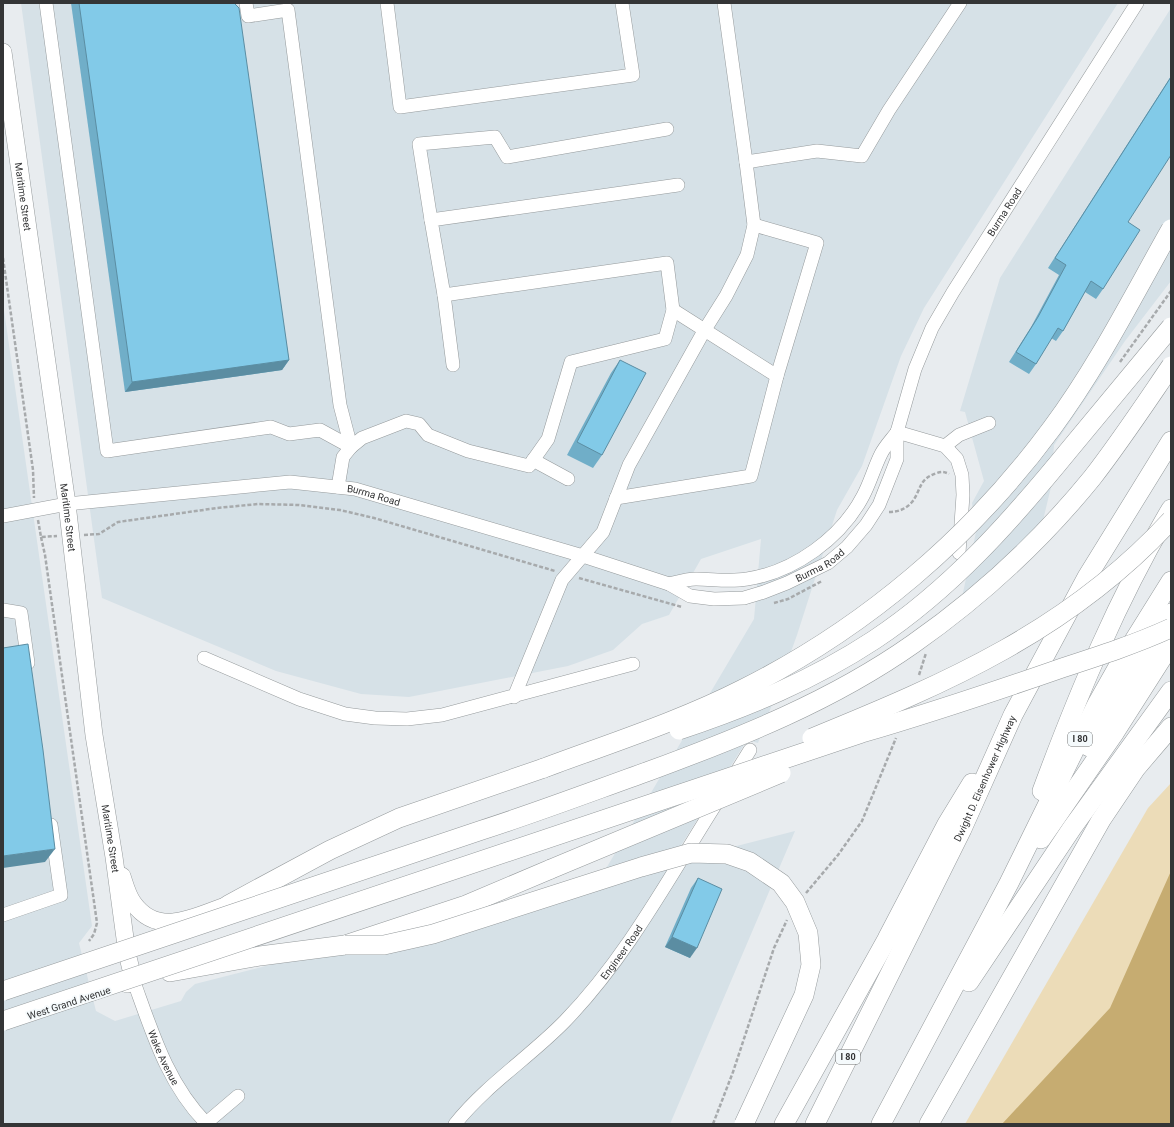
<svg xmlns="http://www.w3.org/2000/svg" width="1174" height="1127" viewBox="0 0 1174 1127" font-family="Roboto,sans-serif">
	<rect width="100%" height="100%" fill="#e8ecef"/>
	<g fill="#d6e1e7">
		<polygon points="21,3 1118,3 924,308 901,356 862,466 837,510 797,635 758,743 747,740 670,863 795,831 670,1124 3,1124 3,303 92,926 79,943 96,1011 115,1021 181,1001 186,992 195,984 598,882 754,619 761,539 701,559 669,615 642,624 613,650 568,666 409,697 361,694 276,671 102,598"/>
		<polygon points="1171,8 1171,281 1125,341 1054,445 1051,487 1040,533 961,602 976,532 972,503 984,481 965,412 960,411 1000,278"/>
	</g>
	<polygon fill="#ecdcb8" points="1171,783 1171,1124 965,1124 1148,808"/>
	<polygon fill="#c6ac71" points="1171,871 1171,1124 1002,1124 1110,1008"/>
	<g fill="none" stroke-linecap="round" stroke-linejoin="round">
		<g stroke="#959a9c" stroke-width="14">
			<g id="minor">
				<polyline points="46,3 107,451 271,427 289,434 320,430 351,447 362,438 406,421 419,424 428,435 468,451 529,466 548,439 571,362 665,339 673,310 667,263 444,295 431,220 678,185"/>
				<polyline points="246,3 248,16 288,10 340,405 351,447 343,457 338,487"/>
				<polyline points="387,3 400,107 633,75 622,3"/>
				<polyline points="724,3 746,162"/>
				<polyline points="431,220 419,144 495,137 507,157 667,129"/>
				<polyline points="444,295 453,365"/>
				<polyline points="673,310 777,376"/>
				<polyline points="897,432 945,446 957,459 962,475 963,495 959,553"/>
				<polyline points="945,446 959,435 989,423"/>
				<polyline points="533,460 568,479"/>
				<polyline points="616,498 751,476 777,376 817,243 754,225"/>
				<path id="s1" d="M3 516 67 504 290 482 355 489 583 556 669 584 690 596 714 599 744 598 764 592 787 583 828 563 847 547 866 525 879 505 897 459V432L915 369 932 328 953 292 1137 3"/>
				<path d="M669 584C677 582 687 579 696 579 713 579 730 582 747 579 794 572 841 538 863 496 870 483 874 468 881 454 885 446 892 439 897 432"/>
				<polyline points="3,610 21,613 28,663"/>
				<polyline points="204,658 299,699 345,714 375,718 407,719 442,715 633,664"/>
				<polyline points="514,697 562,580 603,532 629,465 704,331 726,296 747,255 754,225 746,162 817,151 862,156 889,110 960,3"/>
				<polyline points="732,779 750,750"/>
				<polyline points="3,915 61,895 51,825"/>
				<path id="s2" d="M134 982C152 1032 168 1085 207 1124"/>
				<polyline points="205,1124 238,1096"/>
				<path id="s3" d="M455 1124C487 1084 530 1057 565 1021 628 956 671 874 719 799"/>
			</g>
		</g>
		<g stroke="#959a9c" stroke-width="18">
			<g id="major">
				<path id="s4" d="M3 52 67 504 94 735 114 857 127 953 134 982 127 984"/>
				<path d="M122 876C125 885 128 897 134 904 159 938 196 916 228 905"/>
			</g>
		</g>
		<g stroke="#959a9c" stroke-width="20">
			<g id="highway">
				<polyline points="1089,747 1171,613"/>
				<path d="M1042 791C1078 694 1118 598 1171 509"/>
				<polyline points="1041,839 1115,732 1171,644"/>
				<polyline points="228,905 330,850 399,818 544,768"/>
				<polyline points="170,972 260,956 345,945 466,905 551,869"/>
				<polyline points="969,982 1072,828 1171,691"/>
				<polyline points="784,1124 887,939 947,824 972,783"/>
				<path id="s5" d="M815 1124 962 829 1013 715 1087 577 1171 441"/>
				<polyline points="881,1124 1009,883 1097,704 1123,658 1171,581"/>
				<polyline points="929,1124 1101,820 1136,768 1171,727"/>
			</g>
		</g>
		<g stroke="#a7aaac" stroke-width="2.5" stroke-dasharray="4 2" stroke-linecap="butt">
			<polyline points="3,258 33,470 34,498"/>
			<polyline points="1120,362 1171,291"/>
			<path d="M889 512C898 512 906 509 912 502 922 489 918 479 937 473 942 471 945 472 949 474"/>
			<polyline points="38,520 41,537 57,536"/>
			<polyline points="84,535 99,534 118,522 217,508 258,504 299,505 340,510 374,518 555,571"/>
			<polyline points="41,537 45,555 97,923 94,934 89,941"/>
			<polyline points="579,578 682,607"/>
			<polyline points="774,603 788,599 822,581"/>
			<polyline points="919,675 926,653"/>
			<polyline points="806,893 838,855 862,821 896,738"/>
			<polyline points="713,1124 733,1072 774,948 787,920"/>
		</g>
		<use href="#minor" stroke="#fff" stroke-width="13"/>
		<use href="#major" stroke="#fff" stroke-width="17"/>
		<use href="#highway" stroke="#fff" stroke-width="19"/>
		<g stroke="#959a9c" stroke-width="20" stroke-linecap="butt">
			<g id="highway-bridge">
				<path d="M679 730C748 707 813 680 874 640 951 589 1011 521 1069 450 1103 409 1137 368 1171 327"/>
				<path d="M812 738C947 683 1070 630 1171 520"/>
				<path d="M544 768C611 743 680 721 743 689 865 628 971 538 1052 428 1098 366 1133 296 1171 229"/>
				<polyline points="551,869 781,773"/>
				<polyline points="345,945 384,945 433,934 641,867 691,853 727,854 750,862 781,883 795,902 808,933 811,965 804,995 744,1124"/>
				<path d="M3 991C163 937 322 884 482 830 538 812 593 791 649 771 741 737 832 701 913 644 980 597 1040 542 1092 478 1120 442 1145 404 1171 366"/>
				<path d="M3 1021 862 733C930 713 996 691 1062 668 1099 656 1136 644 1171 628"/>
			</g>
		</g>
		<use href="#highway-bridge" stroke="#fff" stroke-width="19"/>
	</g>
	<g fill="#70aec8">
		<polygon points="71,3 234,3 289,360 282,370 125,392"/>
		<polygon points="1171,76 1128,222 1103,289 1096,299 1085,292 1063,331 1056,341 1051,338 1036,364 1029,374 1009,362 1031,327 1059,275 1048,268"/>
		<polygon points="620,360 602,455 593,468 567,455 611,373"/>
		<polygon points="698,878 690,958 665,947 691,888"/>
	</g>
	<g fill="#5b8da2">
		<polygon points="289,360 282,370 125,392 132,382"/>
		<polygon points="55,849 45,862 3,868 3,856"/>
		<polygon points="672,937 697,948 690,958 665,947"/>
	</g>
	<g fill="#82cae8" stroke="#5b8da2">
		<polygon points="79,3 234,3 239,8 289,360 132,382"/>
		<polygon points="1171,77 1171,155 1128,222 1140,230 1103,289 1091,281 1063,331 1058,328 1036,364 1016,352 1038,317 1066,265 1055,258"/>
		<polygon points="620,360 646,373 602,455 577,442"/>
		<polygon points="28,644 43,750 55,849 3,856 3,648"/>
		<polygon points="698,878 722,889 697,948 672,937"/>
	</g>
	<g text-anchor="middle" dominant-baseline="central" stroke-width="3.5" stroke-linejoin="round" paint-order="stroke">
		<g fill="#f5fafc" stroke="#6e7071" stroke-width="1">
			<rect x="1068" y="732" width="24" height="14" rx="3"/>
			<rect x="836" y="1050" width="24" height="14" rx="3"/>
		</g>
		<g font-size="9" font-weight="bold" fill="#343536">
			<text x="1080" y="739">I 80</text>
			<text x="848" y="1057">I 80</text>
		</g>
		<g font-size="10" fill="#343536" stroke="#f5fafc">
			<text stroke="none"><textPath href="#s4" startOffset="146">Maritime Street</textPath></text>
			<text stroke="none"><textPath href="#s1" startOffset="1253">Burma Road</textPath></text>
			<text stroke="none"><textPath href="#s1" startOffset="374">Burma Road</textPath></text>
			<text stroke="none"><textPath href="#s4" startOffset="470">Maritime Street</textPath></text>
			<text stroke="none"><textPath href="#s1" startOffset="844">Burma Road</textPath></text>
			<text stroke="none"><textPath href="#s5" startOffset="385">Dwight D. Eisenhower Highway</textPath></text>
			<text stroke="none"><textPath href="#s4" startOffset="794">Maritime Street</textPath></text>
			<text stroke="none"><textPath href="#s3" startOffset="240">Engineer Road</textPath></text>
			<text transform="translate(69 1003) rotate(-18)">West Grand Avenue</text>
			<text stroke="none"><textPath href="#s2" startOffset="81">Wake Avenue</textPath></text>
		</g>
	</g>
	<rect width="1174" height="1127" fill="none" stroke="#343536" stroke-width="8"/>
</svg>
